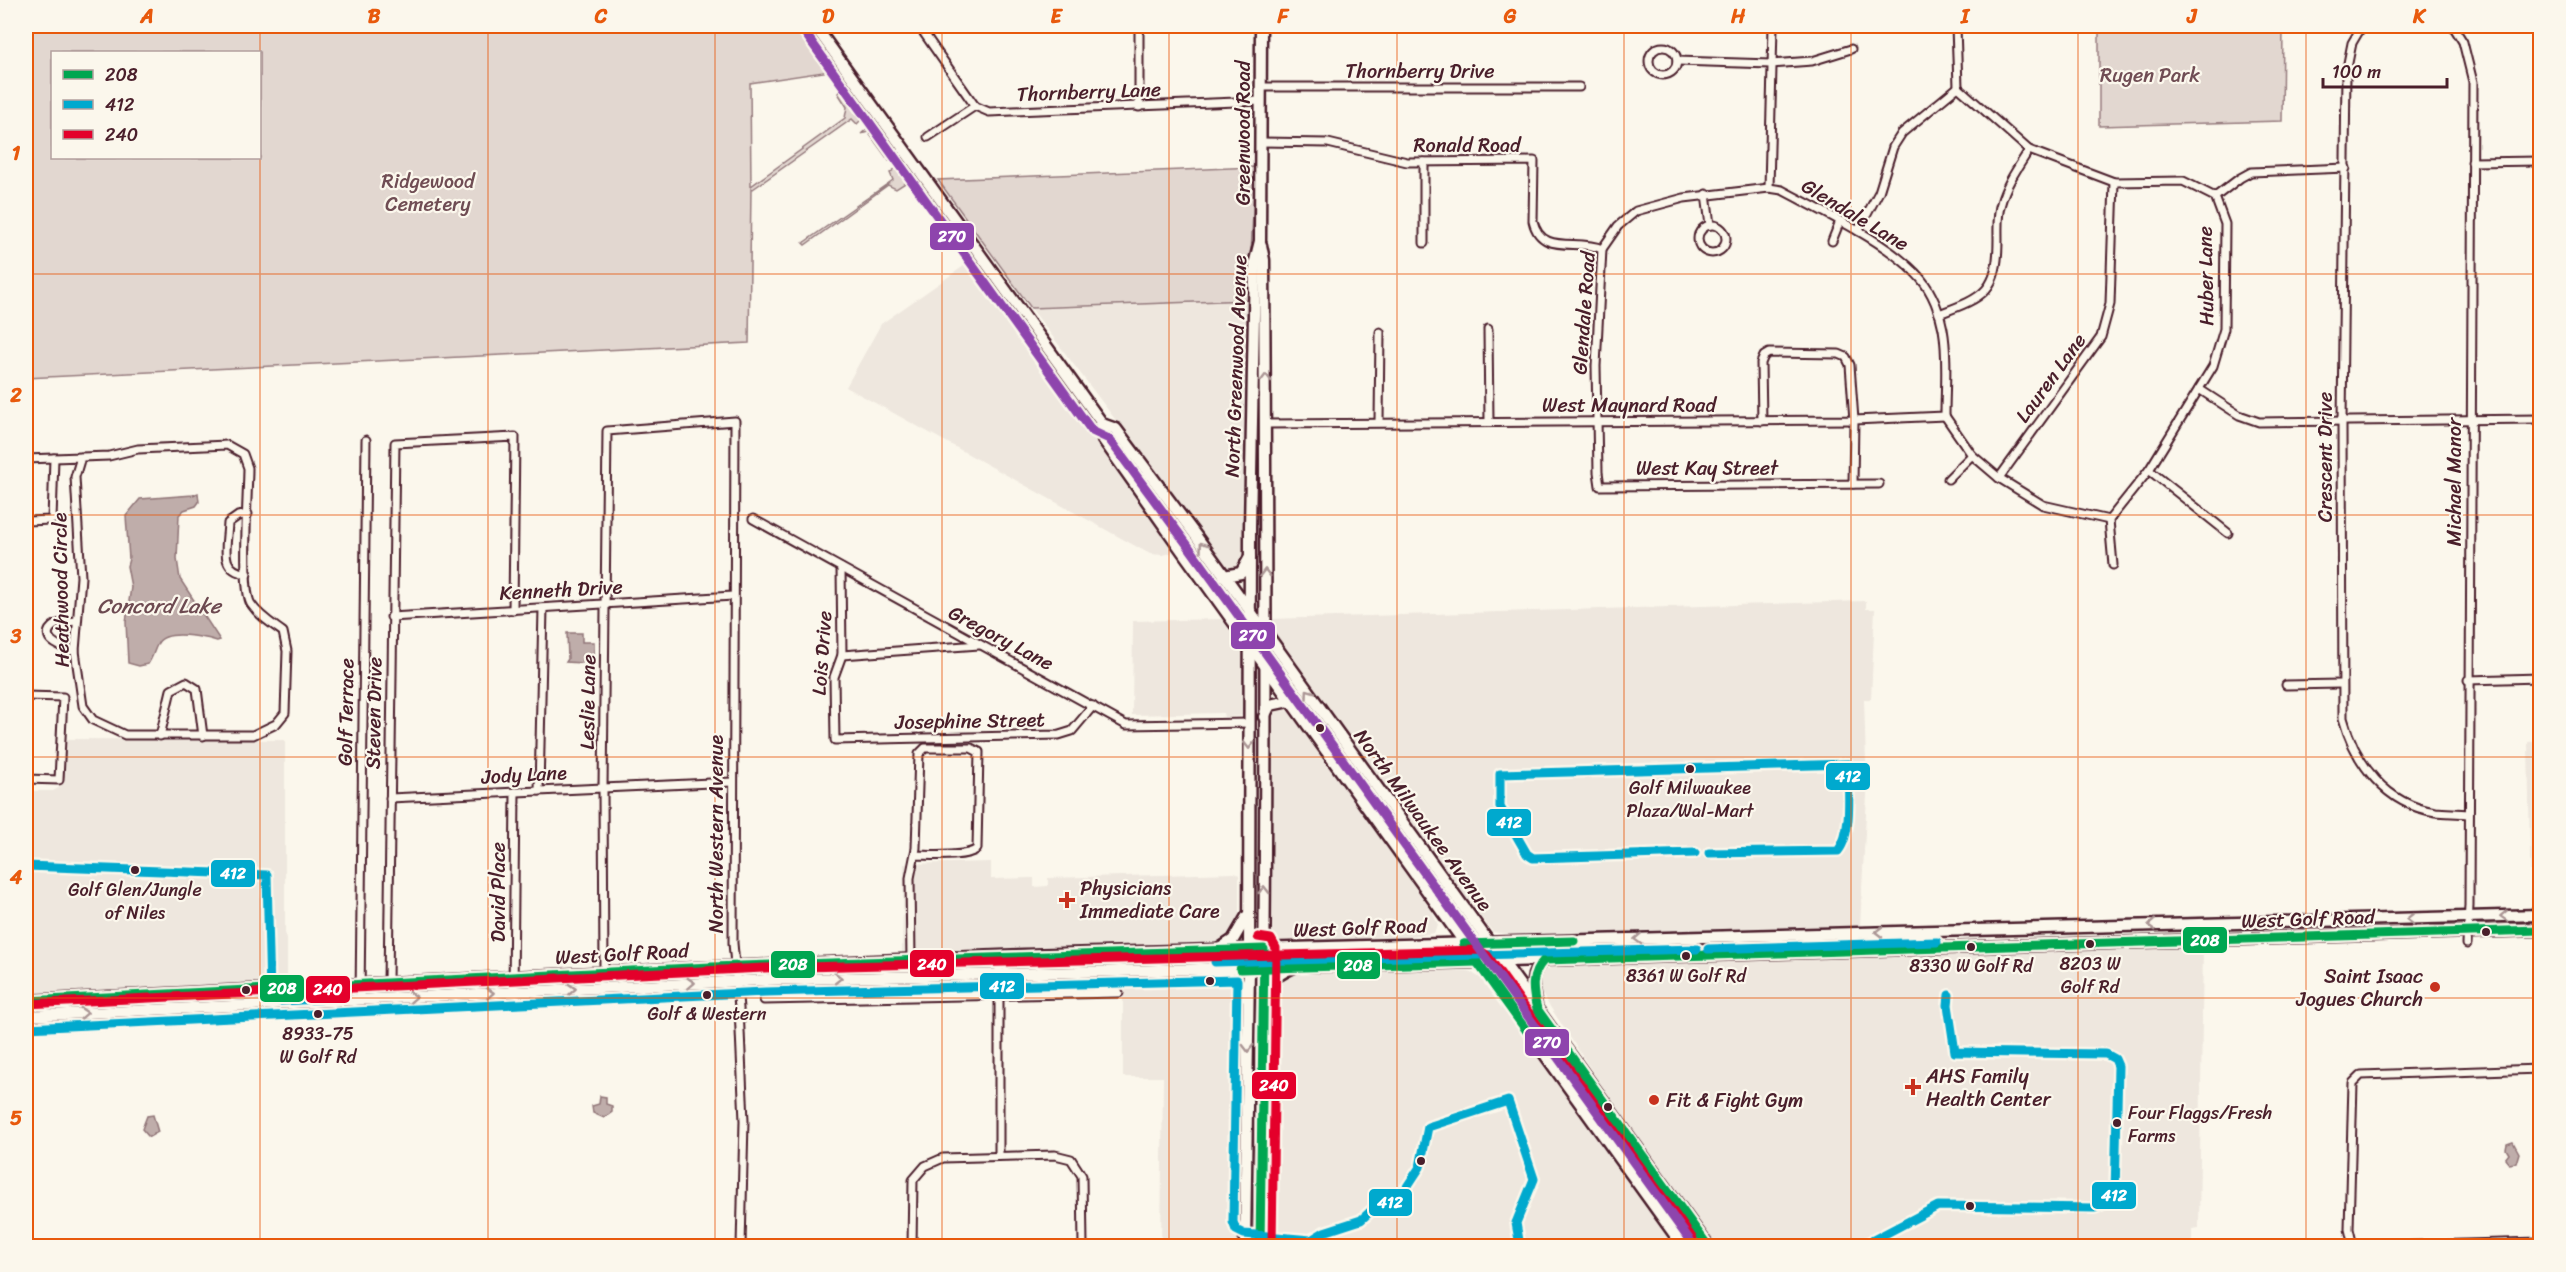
<svg xmlns="http://www.w3.org/2000/svg" width="2566" height="1272" viewBox="0 0 2566 1272" font-family="Sriracha,sans-serif">
	<rect width="100%" height="100%" fill="#fbf7ec"/>
	<filter id="ink" filterUnits="userSpaceOnUse"><feTurbulence type="fractalNoise" baseFrequency=".0167" numOctaves="2"/><feDisplacementMap in="SourceGraphic" scale="12" xChannelSelector="R" yChannelSelector="G"/><feConvolveMatrix kernelMatrix="1 2 1 2 8 2 1 2 1" color-interpolation-filters="sRGB"/></filter>
	<g filter="url(#ink)">
		<g fill="#eee7de">
			<polygon points="971,261 1032,342 1173,550 1171,553 1163,555 1150,554 846,387 881,324"/>
			<polygon points="1249,300 1244,559 1238,568 1234,569 1227,567 1223,562 1031,308"/>
			<polygon points="1866,601 1866,609 1875,609 1871,699 1864,699 1867,795 1860,926 1515,935 1493,932 1468,901 1276,636 1270,619"/>
			<polygon points="1222,619 1238,642 1243,655 1242,716 1224,717 1223,713 1132,715 1133,621"/>
			<polygon points="1281,708 1288,711 1306,734 1432,911 1438,925 1434,933 1400,938 1278,942 1269,938 1270,717 1274,710"/>
			<polygon points="64,739 285,740 285,933 287,938 287,978 293,983 26,996 26,791 53,791 60,787 63,780 62,740"/>
			<polygon points="2540,741 2540,910 2531,911 2528,742"/>
			<polygon points="991,862 991,879 1034,878 1034,887 1048,886 1048,878 1235,873 1239,875 1239,921 1236,932 1220,943 1019,948 902,954 904,864"/>
			<polygon points="2203,947 2199,1228 2192,1229 2192,1246 1716,1246 1594,1074 1543,996 1536,982 1540,972 1554,967"/>
			<polygon points="1457,970 1469,971 1482,979 1674,1246 1265,1246 1269,994 1273,984 1289,975"/>
			<polygon points="1173,977 1231,979 1243,998 1239,1246 1161,1246 1163,1077 1123,1077 1123,980"/>
		</g>
		<g fill="#e2d7d0" stroke="#967b7e" stroke-width="1.5" fill-rule="evenodd">
			<path d="M26 26H804L837 70 750 83 751 186 845 118 847 107 838 93 842 88 848 91 864 117 857 124 852 119 753 189 751 188 749 343 26 378ZM52 52H260V158H52Z"/>
			<polygon points="2099,26 2283,26 2282,121 2099,126"/>
			<polygon points="869,127 875,128 892,151 893,158 889,161 868,132 861,134"/>
			<polygon points="1255,167 1249,300 1031,308 938,180"/>
			<polygon points="896,168 904,169 910,180 896,189 888,185 805,245 803,243 893,180 890,173"/>
		</g>
		<g fill="#bfadaa" stroke="#907477" stroke-width="1.5">
			<path d="M198 493 199 502 196 506 184 510 179 515 177 559 180 579 220 640 217 641C204 637 166 629 158 643 154 650 153 657 148 664L139 666 128 663 126 622 131 587 127 566 129 559 126 516 140 499 193 495Z"/>
			<polygon points="567,633 582,633 582,642 594,642 594,655 582,655 582,663 566,662 568,659"/>
			<polygon points="600,1096 606,1097 606,1104 612,1106 612,1112 604,1118 593,1113 592,1106 599,1104"/>
			<polygon points="153,1115 158,1132 149,1137 142,1129 147,1116"/>
			<polygon points="2513,1142 2519,1153 2516,1163 2509,1164 2505,1159 2509,1154 2506,1149 2507,1144"/>
		</g>
		<g fill="none" stroke-linecap="round" stroke-linejoin="round">
			<g stroke="#4a1f2b" stroke-width="11">
				<g id="street">
					<polyline points="919,26 975,106"/>
					<polyline points="1956,26 1958,87 2029,150 2114,182 2183,181 2215,197 2225,224 2224,329 2213,366 2149,470 2109,520 2113,565"/>
					<path d="M2362 26 2352 43 2346 73 2342 422 2343 718C2355 763 2386 805 2436 812 2446 813 2457 813 2468 814"/>
					<polyline points="2453,26 2463,42 2473,82 2469,906 2467,944"/>
					<circle cx="1663" cy="61" r="14"/>
					<polyline points="1677,61 1771,64 1812,61 1851,49"/>
					<polyline points="1261,87 1579,87"/>
					<polyline points="1139,107 1139,26"/>
					<polyline points="928,137 975,106 989,112 1261,101"/>
					<path d="M1261 142 1328 143 1407 162 1534 161 1533 221C1541 256 1577 238 1602 249"/>
					<polyline points="1424,162 1424,243"/>
					<polyline points="2472,162 2540,161"/>
					<polyline points="1769,188 1773,26"/>
					<polyline points="1706,194 1710,225"/>
					<polyline points="2215,197 2240,178 2251,172 2346,168"/>
					<circle cx="1712" cy="239" r="14"/>
					<polyline points="1858,231 1879,192 1893,147 1902,133 1958,87"/>
					<polyline points="1832,241 1840,221"/>
					<path d="M1939 314C1985 297 1998 291 1998 239 1998 227 1997 214 2001 203 2006 184 2019 166 2029 150"/>
					<polyline points="1488,329 1489,422"/>
					<polyline points="2199,389 2239,415 2259,422 2540,419"/>
					<polyline points="1945,416 1972,455 1999,478 2043,505 2109,520"/>
					<polyline points="1762,421 1761,363 1764,356 1769,353 1839,354 1846,357 1850,365 1854,420 1853,484"/>
					<polyline points="1379,422 1380,332"/>
					<polyline points="1266,424 1854,420 1945,416"/>
					<path d="M26 459 109 456 138 449 227 445 243 454 248 468C248 492 241 589 251 604 259 616 272 624 283 632L287 651 285 713 276 724 253 735H125L93 720 83 706 75 651 81 577 75 477 81 457"/>
					<polyline points="2149,470 2228,533"/>
					<polyline points="1999,478 2101,337 2110,304 2114,182"/>
					<polyline points="1948,479 1972,455"/>
					<path d="M1879 484 1600 486 1598 472 1596 366 1602 249 1618 226 1636 211 1684 198 1769 188 1782 190C1823 212 1892 244 1921 279 1932 292 1940 312 1943 329 1948 357 1945 388 1945 416"/>
					<polyline points="753,519 1126,725 1249,723"/>
					<polyline points="26,521 52,520 54,458"/>
					<polyline points="841,568 842,655 834,677 835,740 1059,735 1072,731 1093,706"/>
					<path d="M247 574C218 570 227 547 228 523L238 516 248 514"/>
					<polyline points="391,617 733,596"/>
					<path d="M75 651C67 650 38 640 52 627 57 622 69 622 76 621"/>
					<polyline points="842,655 979,645"/>
					<polyline points="2468,680 2540,678"/>
					<polyline points="2286,685 2341,684"/>
					<polyline points="26,696 63,697 59,780 26,779"/>
					<polyline points="160,736 171,690 186,682 197,689 203,736"/>
					<polyline points="539,791 543,608"/>
					<polyline points="390,798 732,782"/>
					<path d="M911 960 910 878 916 848 919 754 925 748H971L979 752 977 849C965 858 930 855 915 855"/>
					<polyline points="604,973 603,788 607,431 735,421 733,943 739,1008 744,1121 741,1246"/>
					<polyline points="388,983 395,443 515,437 513,610"/>
					<polyline points="513,992 515,792"/>
					<polyline points="360,999 366,440"/>
					<polyline points="764,1000 1119,993"/>
					<polyline points="999,1156 999,956"/>
					<polyline points="912,1246 913,1180 925,1166 943,1158 1055,1155 1071,1159 1082,1176 1083,1246"/>
					<polyline points="2360,1246 2352,1242 2349,1229 2353,1083 2361,1075 2540,1069"/>
					<polyline points="2389,1246 2540,1242"/>
				</g>
			</g>
			<g stroke="#4a1f2b" stroke-width="15">
				<g id="secondary">
					<polyline points="1218,950 1233,940 1247,916"/>
					<path d="M1205 971C1223 975 1242 976 1246 997"/>
					<path d="M1264 993C1271 979 1280 973 1294 967"/>
					<polyline points="1245,1246 1249,968 1250,528 1255,261 1260,241 1261,26"/>
					<path d="M1260 1246C1267 918 1266 589 1264 260L1261 245"/>
				</g>
			</g>
			<g stroke="#4a1f2b" stroke-width="15">
				<g id="primary">
					<polyline points="815,26 1101,422 1103,439 1183,552 1683,1246"/>
					<polyline points="1102,424 1116,429 1196,536 1708,1246"/>
					<polyline points="1224,576 1241,573 1250,557"/>
					<polyline points="1264,717 1270,705 1289,701"/>
					<polyline points="26,1001 696,968 1024,955 2540,915"/>
					<path d="M1536 1005C1532 988 1529 973 1544 960"/>
					<polyline points="26,1016 765,980 1477,962 2540,930"/>
				</g>
			</g>
			<use href="#street" stroke="#fbf7ec" stroke-width="7"/>
			<use href="#secondary" stroke="#fbf7ec" stroke-width="10"/>
			<use href="#primary" stroke="#fbf7ec" stroke-width="10"/>
			<g stroke="#fbf7ec" stroke-width="14">
				<g id="bus-1">
					<polyline points="1464,944 1574,941"/>
					<polyline points="1464,944 1539,1048"/>
					<polyline points="1240,969 1477,962"/>
					<polyline points="26,1001 711,967 1264,949 1260,1246"/>
					<path d="M1708 1246 1537 1009C1532 990 1530 975 1544 960L2540 930"/>
				</g>
			</g>
			<g stroke="#fbf7ec" stroke-width="14">
				<g id="bus-2">
					<path d="M1695 853 1533 858 1527 854 1500 807V774L1848 764C1848 788 1853 833 1838 851L1709 853"/>
					<polyline points="26,866 267,875 270,994 279,1001 321,999"/>
					<polyline points="1708,949 1937,942"/>
					<polyline points="1215,962 1697,949"/>
					<polyline points="27,1028 765,992 1237,980 1233,1222 1236,1230 1244,1234 1311,1240 1324,1232 1361,1220 1373,1209 1399,1199 1420,1167 1428,1127 1508,1101 1534,1179 1516,1223 1520,1246"/>
					<polyline points="1862,1246 1938,1206 2095,1208 2111,1200 2115,1194 2118,1066 2115,1059 2106,1054 1955,1052 1948,1005 1949,995"/>
				</g>
			</g>
			<g stroke="#fbf7ec" stroke-width="14">
				<g id="bus-3">
					<polyline points="1258,937 1271,939 1276,948 1272,1246"/>
					<polyline points="26,1004 764,968 1479,950 1487,955 1693,1239"/>
				</g>
			</g>
			<g stroke="#fbf7ec" stroke-width="14">
				<polyline id="bus-4" points="805,33 1092,431 1109,439 1186,543 1694,1246"/>
			</g>
			<use href="#bus-1" stroke="#00a651" stroke-width="9"/>
			<use href="#bus-2" stroke="#00a9ce" stroke-width="9"/>
			<use href="#bus-3" stroke="#e4002b" stroke-width="9"/>
			<use href="#bus-4" stroke="#8e44ad" stroke-width="9"/>
		</g>
		<defs><path id="oneway-chevron" d="M-2-3.5L2.5 0L-2 3.5" fill="none" stroke-width="1.6" stroke-linecap="round" stroke-linejoin="round" transform="scale(1.5)"/></defs>
		<g stroke="#ab9695">
			<use href="#oneway-chevron" transform="translate(1266 378) rotate(-91)"/>
			<use href="#oneway-chevron" transform="translate(1203 546) rotate(-126)"/>
			<use href="#oneway-chevron" transform="translate(1265 573) rotate(-90)"/>
			<use href="#oneway-chevron" transform="translate(1309 693) rotate(-126)"/>
			<use href="#oneway-chevron" transform="translate(1249 745) rotate(90)"/>
			<use href="#oneway-chevron" transform="translate(1264 890) rotate(-90)"/>
			<use href="#oneway-chevron" transform="translate(2504 916) rotate(178)"/>
			<use href="#oneway-chevron" transform="translate(2410 919) rotate(179)"/>
			<use href="#oneway-chevron" transform="translate(2152 925) rotate(178)"/>
			<use href="#oneway-chevron" transform="translate(1879 932) rotate(179)"/>
			<use href="#oneway-chevron" transform="translate(1638 939) rotate(178)"/>
			<use href="#oneway-chevron" transform="translate(838 978) rotate(-1)"/>
			<use href="#oneway-chevron" transform="translate(691 983) rotate(-3)"/>
			<use href="#oneway-chevron" transform="translate(572 989) rotate(-3)"/>
			<use href="#oneway-chevron" transform="translate(490 993) rotate(-3)"/>
			<use href="#oneway-chevron" transform="translate(413 997) rotate(-3)"/>
			<use href="#oneway-chevron" transform="translate(84 1013) rotate(-3)"/>
			<use href="#oneway-chevron" transform="translate(1248 1048) rotate(91)"/>
		</g>
	</g>
	<path fill="none" stroke="#e8590c" stroke-width="1.5" stroke-opacity="0.55" d="M260 26V1246M488 26V1246M715 26V1246M942 26V1246M1169 26V1246M1397 26V1246M1624 26V1246M1851 26V1246M2078 26V1246M2306 26V1246M26 274H2540M26 515H2540M26 757H2540M26 998H2540"/>
	<g fill="#4a1f2b" stroke="#fbf7ec" stroke-width="2">
		<circle cx="1320" cy="728" r="5"/>
		<circle cx="1690" cy="769" r="5"/>
		<circle cx="135" cy="870" r="5"/>
		<circle cx="2486" cy="932" r="5"/>
		<circle cx="2090" cy="944" r="5"/>
		<circle cx="1971" cy="947" r="5"/>
		<circle cx="1686" cy="956" r="5"/>
		<circle cx="1210" cy="981" r="5"/>
		<circle cx="246" cy="990" r="5"/>
		<circle cx="707" cy="995" r="5"/>
		<circle cx="318" cy="1014" r="5"/>
		<circle cx="1608" cy="1107" r="5"/>
		<circle cx="2117" cy="1123" r="5"/>
		<circle cx="1421" cy="1161" r="5"/>
		<circle cx="1970" cy="1206" r="5"/>
	</g>
	<g fill="#c8321e" stroke="#fbf7ec" stroke-width="2">
		<path d="M1064 891h6v6h6v6h-6v6h-6v-6h-6v-6h6z"/>
		<circle cx="2435" cy="987" r="6"/>
		<path d="M1910 1078h6v6h6v6h-6v6h-6v-6h-6v-6h6z"/>
		<circle cx="1654" cy="1100" r="6"/>
	</g>
	<g text-anchor="middle" dominant-baseline="central" stroke-width="4.5" stroke-linejoin="round" paint-order="stroke">
		<g font-size="18" fill="#4a1f2b" stroke="#fbf7ec">
			<text x="1690" y="788">Golf Milwaukee<tspan x="1690" dy="23">Plaza/Wal-Mart</tspan></text>
			<text x="135" y="890">Golf Glen/Jungle<tspan x="135" dy="23">of Niles</tspan></text>
			<text x="2090" y="964">8203 W<tspan x="2090" dy="23">Golf Rd</tspan></text>
			<text x="1971" y="966">8330 W Golf Rd</text>
			<text x="1686" y="976">8361 W Golf Rd</text>
			<text x="707" y="1014">Golf &amp; Western</text>
			<text x="318" y="1034">8933-75<tspan x="318" dy="23">W Golf Rd</tspan></text>
			<text x="2128" y="1113" text-anchor="start">Four Flaggs/Fresh<tspan x="2128" dy="23">Farms</tspan></text>
		</g>
		<g font-size="20" fill="#4a1f2b" stroke="#fbf7ec">
			<text x="1420" y="71">Thornberry Drive</text>
			<text transform="translate(1089 92) rotate(-2)">Thornberry Lane</text>
			<text transform="translate(1243 133) rotate(-90)">Greenwood Road</text>
			<text x="1467" y="145">Ronald Road</text>
			<text transform="translate(1855 215) rotate(31)">Glendale Lane</text>
			<text transform="translate(2206 276) rotate(-91)">Huber Lane</text>
			<text transform="translate(1584 313) rotate(-86)">Glendale Road</text>
			<text transform="translate(1236 366) rotate(-88)">North Greenwood Avenue</text>
			<text transform="translate(2051 378) rotate(-54)">Lauren Lane</text>
			<text x="1629" y="405">West Maynard Road</text>
			<text transform="translate(2325 457) rotate(-90)">Crescent Drive</text>
			<text x="1707" y="468">West Kay Street</text>
			<text transform="translate(2454 482) rotate(-90)">Michael Manor</text>
			<text transform="translate(61 590) rotate(-91)">Heathwood Circle</text>
			<text transform="translate(561 590) rotate(-3)">Kenneth Drive</text>
			<text transform="translate(1001 638) rotate(28)">Gregory Lane</text>
			<text transform="translate(822 653) rotate(-86)">Lois Drive</text>
			<text transform="translate(588 702) rotate(-89)">Leslie Lane</text>
			<text transform="translate(346 712) rotate(-89)">Golf Terrace</text>
			<text transform="translate(374 713) rotate(-89)">Steven Drive</text>
			<text transform="translate(970 721) rotate(-1)">Josephine Street</text>
			<text transform="translate(524 775) rotate(-3)">Jody Lane</text>
			<text transform="translate(1423 820) rotate(54)">North Milwaukee Avenue</text>
			<text transform="translate(716 834) rotate(-90)">North Western Avenue</text>
			<text transform="translate(498 892) rotate(-90)">David Place</text>
			<text transform="translate(2308 919) rotate(-2)">West Golf Road</text>
			<text transform="translate(1360 928) rotate(-2)">West Golf Road</text>
			<text transform="translate(622 954) rotate(-3)">West Golf Road</text>
		</g>
		<g font-size="20" fill="#704d54" stroke="#fbf7ec">
			<text x="2150" y="75">Rugen Park</text>
			<text x="428" y="181">Ridgewood<tspan x="428" dy="23">Cemetery</tspan></text>
		</g>
		<g font-size="20" fill="#4a1f2b" stroke="#fbf7ec" text-anchor="start">
			<text x="1080" y="888">Physicians<tspan x="1080" dy="23">Immediate Care</tspan></text>
			<text x="2423" y="976" text-anchor="end">Saint Isaac<tspan x="2423" dy="23">Jogues Church</tspan></text>
			<text x="1926" y="1076">AHS Family<tspan x="1926" dy="23">Health Center</tspan></text>
			<text x="1666" y="1100">Fit &amp; Fight Gym</text>
		</g>
		<g font-size="21" font-style="italic" fill="#6d4a51" stroke="#fbf7ec">
			<text x="159" y="606">Concord Lake</text>
		</g>
	</g>
	<g stroke="#fbf7ec" stroke-width="2">
		<rect x="929" y="222" width="46" height="29" rx="6" fill="#8e44ad"/>
		<rect x="1230" y="621" width="46" height="29" rx="6" fill="#8e44ad"/>
		<rect x="1825" y="762" width="46" height="29" rx="6" fill="#00a9ce"/>
		<rect x="1486" y="808" width="46" height="29" rx="6" fill="#00a9ce"/>
		<rect x="210" y="859" width="46" height="29" rx="6" fill="#00a9ce"/>
		<rect x="2182" y="926" width="46" height="28" rx="6" fill="#00a651"/>
		<rect x="909" y="949" width="46" height="29" rx="6" fill="#e4002b"/>
		<rect x="770" y="950" width="46" height="29" rx="6" fill="#00a651"/>
		<rect x="1336" y="951" width="45" height="29" rx="6" fill="#00a651"/>
		<rect x="979" y="972" width="46" height="28" rx="6" fill="#00a9ce"/>
		<rect x="259" y="974" width="46" height="29" rx="6" fill="#00a651"/>
		<rect x="305" y="975" width="46" height="29" rx="6" fill="#e4002b"/>
		<rect x="1524" y="1028" width="46" height="29" rx="6" fill="#8e44ad"/>
		<rect x="1251" y="1071" width="46" height="29" rx="6" fill="#e4002b"/>
		<rect x="2091" y="1181" width="46" height="29" rx="6" fill="#00a9ce"/>
		<rect x="1368" y="1188" width="45" height="29" rx="6" fill="#00a9ce"/>
	</g>
	<g font-size="16" text-anchor="middle" font-weight="bold" fill="#fff">
		<text x="952" y="242">270</text>
		<text x="1253" y="641">270</text>
		<text x="1848" y="782">412</text>
		<text x="1509" y="828">412</text>
		<text x="233" y="879">412</text>
		<text x="2205" y="946">208</text>
		<text x="932" y="970">240</text>
		<text x="793" y="970">208</text>
		<text x="1358" y="971">208</text>
		<text x="1002" y="992">412</text>
		<text x="282" y="994">208</text>
		<text x="328" y="995">240</text>
		<text x="1547" y="1048">270</text>
		<text x="1274" y="1091">240</text>
		<text x="2114" y="1201">412</text>
		<text x="1390" y="1208">412</text>
	</g>
	<rect width="2566" height="1272" fill="none" stroke="#fbf7ec" stroke-width="66"/>
	<rect x="51" y="51" width="210" height="108" fill="#fbf7ec" stroke="#b4a19f" stroke-width="1.5"/>
	<rect x="63" y="70" width="30" height="9" fill="#00a651" stroke="#b4a19f" stroke-width="1.5"/>
	<text x="105" y="81" font-size="18" fill="#4a1f2b">208</text>
	<rect x="63" y="100" width="30" height="9" fill="#00a9ce" stroke="#b4a19f" stroke-width="1.5"/>
	<text x="105" y="111" font-size="18" fill="#4a1f2b">412</text>
	<rect x="63" y="130" width="30" height="9" fill="#e4002b" stroke="#b4a19f" stroke-width="1.5"/>
	<text x="105" y="141" font-size="18" fill="#4a1f2b">240</text>
	<path d="M2323 78v9h124v-9" fill="none" stroke="#4a1f2b" stroke-width="3"/>
	<text x="2332" y="78" font-size="18" fill="#4a1f2b" stroke="#fbf7ec" stroke-width="4.5" paint-order="stroke">100 m</text>
	<rect x="33" y="33" width="2500" height="1206" fill="none" stroke="#e8590c" stroke-width="2"/>
	<g font-size="20" text-anchor="middle" font-weight="bold" fill="#e8590c">
		<text x="147" y="23">A</text>
		<text x="374" y="23">B</text>
		<text x="601" y="23">C</text>
		<text x="828" y="23">D</text>
		<text x="1056" y="23">E</text>
		<text x="1283" y="23">F</text>
		<text x="1510" y="23">G</text>
		<text x="1738" y="23">H</text>
		<text x="1965" y="23">I</text>
		<text x="2192" y="23">J</text>
		<text x="2419" y="23">K</text>
		<text x="16" y="160">1</text>
		<text x="16" y="402">2</text>
		<text x="16" y="643">3</text>
		<text x="16" y="884">4</text>
		<text x="16" y="1125">5</text>
	</g>
</svg>
